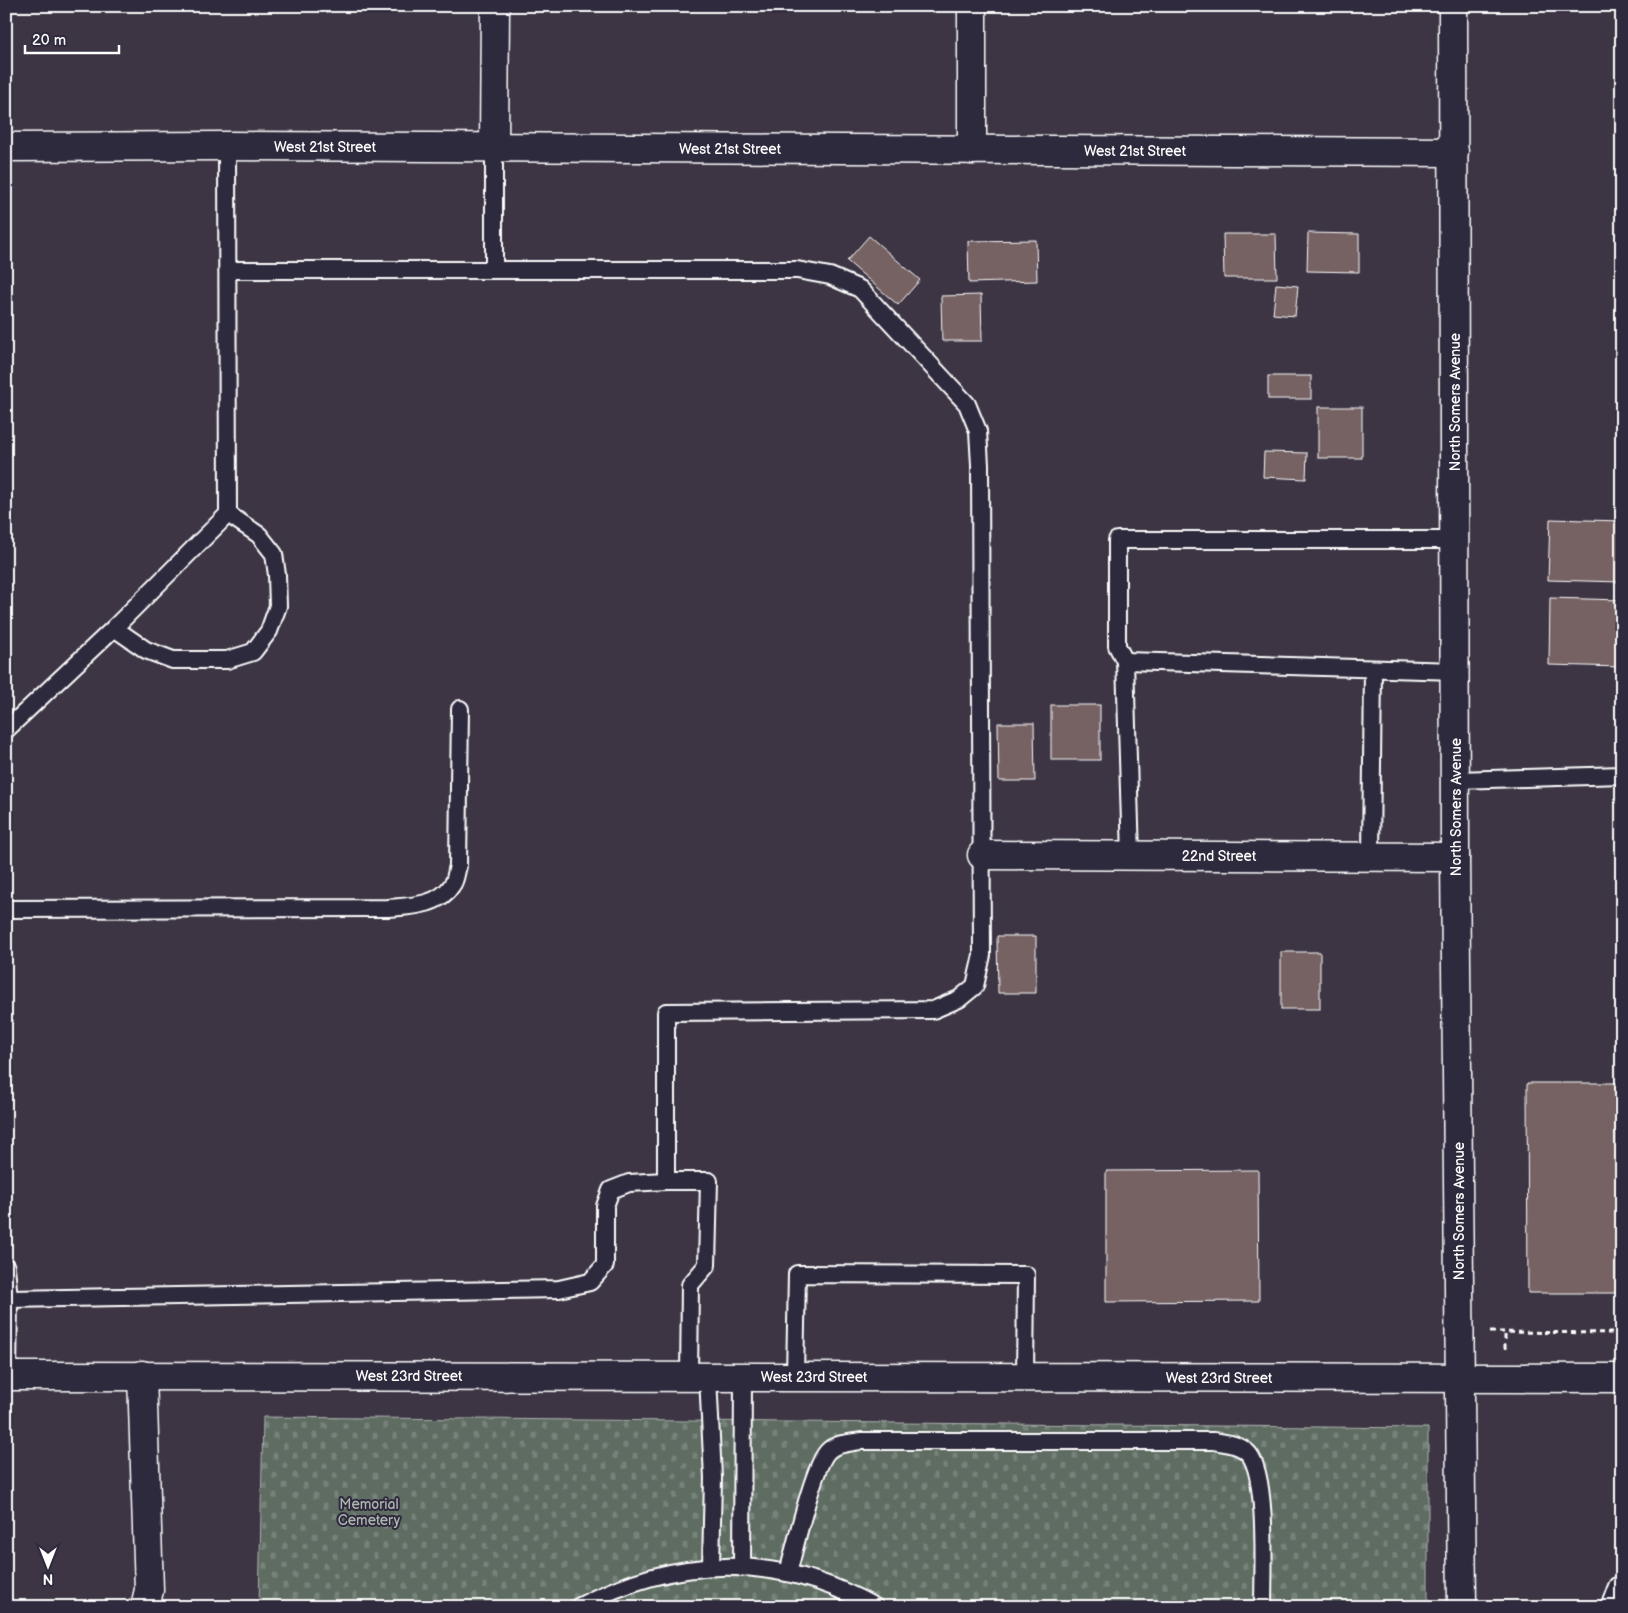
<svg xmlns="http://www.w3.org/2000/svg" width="1628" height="1613" viewBox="0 0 1628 1613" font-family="'Balsamiq Sans',sans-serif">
	<defs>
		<pattern id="cemetery-stones" width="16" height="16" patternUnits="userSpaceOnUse" patternTransform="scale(1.25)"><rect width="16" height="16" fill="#5e6c62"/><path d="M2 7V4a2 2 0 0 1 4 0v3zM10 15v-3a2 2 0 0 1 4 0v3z" fill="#76827a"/></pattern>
	</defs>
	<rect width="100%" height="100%" fill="#3d3544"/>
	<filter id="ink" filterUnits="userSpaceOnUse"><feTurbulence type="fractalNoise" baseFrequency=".02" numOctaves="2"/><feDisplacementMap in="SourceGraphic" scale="10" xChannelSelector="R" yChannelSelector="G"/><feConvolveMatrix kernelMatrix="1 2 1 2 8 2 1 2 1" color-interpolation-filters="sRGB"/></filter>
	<g filter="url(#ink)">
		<polygon fill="url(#cemetery-stones)" stroke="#aeb6b0" points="263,1417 1428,1428 1428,1607 259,1607"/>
		<g fill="#766262" stroke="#fff">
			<polygon points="1308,233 1359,234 1359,272 1307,271"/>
			<polygon points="1223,234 1276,234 1277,278 1224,278"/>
			<polygon points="869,236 920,280 898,305 847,261"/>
			<polygon points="1036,240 1037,281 969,283 968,241"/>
			<polygon points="1276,284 1298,286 1295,316 1273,314"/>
			<polygon points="981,295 982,341 942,341 941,296"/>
			<rect x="1268" y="376" width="43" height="23"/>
			<rect x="1318" y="407" width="44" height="51"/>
			<polygon points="1264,452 1307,453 1306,479 1263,477"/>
			<polygon points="1550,519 1622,521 1622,582 1548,580"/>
			<polygon points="1550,598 1622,600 1622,667 1549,665"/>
			<rect x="1051" y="705" width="49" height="55"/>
			<polygon points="998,723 1034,723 1035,781 999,781"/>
			<polygon points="997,936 1036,936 1036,993 998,993"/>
			<rect x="1281" y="952" width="39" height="57"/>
			<polygon points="1527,1083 1617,1083 1617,1293 1528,1293"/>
			<polygon points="1258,1170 1259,1301 1106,1302 1106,1171"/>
		</g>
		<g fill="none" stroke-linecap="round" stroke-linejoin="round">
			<g stroke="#fff" stroke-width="20">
				<g id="service">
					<polyline points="494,148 494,270"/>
					<polyline points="228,270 797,270 830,276 860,289 967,404 978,431 980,465 982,955 975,986 959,999 933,1010 666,1012 666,1181"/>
					<polyline points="1455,540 1117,540 1117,646 1125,661 1456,671"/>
					<polyline points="114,628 146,650 173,660 227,660 253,652 269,631 278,606 277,575 274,554 259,535 228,514"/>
					<polyline points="1125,661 1131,856"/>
					<polyline points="6,730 114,628 228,514 227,146"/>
					<polyline points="1456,780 1622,775"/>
					<polyline points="1371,857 1373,669"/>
					<path d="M6 909 388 908C411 906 439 906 452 885 456 880 456 872 458 866L460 709"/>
					<polyline points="6,1267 9,1299 8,1376"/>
					<polyline points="9,1299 559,1289 590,1282 605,1265 605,1206 611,1190 629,1183 666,1181 709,1181 707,1265 690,1285 689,1377"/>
					<polyline points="795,1376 797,1274 1026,1275 1025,1378"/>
					<polyline points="708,1377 713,1478 711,1567"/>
					<polyline points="742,1568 743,1377"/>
					<path d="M788 1573C795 1548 813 1466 828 1451 836 1443 850 1443 861 1441H1213C1225 1443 1240 1444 1249 1454 1268 1477 1263 1574 1263 1607"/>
					<path d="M578 1607C675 1555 778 1552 875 1607"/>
					<polyline points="1609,1607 1617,1586 1622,1585"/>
				</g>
			</g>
			<g stroke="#fff" stroke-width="31">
				<g id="minor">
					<polyline points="972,6 972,150"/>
					<polyline points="6,147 227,146 1454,152"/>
					<polyline points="494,148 495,6"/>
					<polyline points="982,855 1455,857"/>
					<polyline points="142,1375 149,1590 145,1607"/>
				</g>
			</g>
			<g stroke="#fff" stroke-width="31">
				<polyline id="tertiary" points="1453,6 1455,857 1462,1607"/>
			</g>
			<g stroke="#fff" stroke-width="31">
				<polyline id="secondary" points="6,1376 1622,1378"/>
			</g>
			<g stroke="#fff" stroke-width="3" stroke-dasharray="5 4" stroke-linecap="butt">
				<polyline points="1490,1332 1622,1333"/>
				<polyline points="1505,1349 1505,1332"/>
			</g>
			<use href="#service" stroke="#2f2a3d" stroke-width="16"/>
			<use href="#minor" stroke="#2f2a3d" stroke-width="28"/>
			<use href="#tertiary" stroke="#2f2a3d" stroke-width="28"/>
			<use href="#secondary" stroke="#2f2a3d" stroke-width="28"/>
		</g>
	</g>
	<g text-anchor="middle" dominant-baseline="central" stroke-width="4" stroke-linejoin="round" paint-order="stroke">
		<g font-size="14" fill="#fff" stroke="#2f2a3d">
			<text x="325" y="147">West 21st Street</text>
			<text x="730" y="149">West 21st Street</text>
			<text x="1135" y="151">West 21st Street</text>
			<text transform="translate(1455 402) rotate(-90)">North Somers Avenue</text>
			<text transform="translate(1456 807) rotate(-90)">North Somers Avenue</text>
			<text x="1219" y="856">22nd Street</text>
			<text transform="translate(1459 1211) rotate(-90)">North Somers Avenue</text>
			<text x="409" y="1376">West 23rd Street</text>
			<text x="814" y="1377">West 23rd Street</text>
			<text x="1219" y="1378">West 23rd Street</text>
		</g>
		<g font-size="14" fill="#aeb6b0" stroke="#2f2a3d">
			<text x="369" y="1504">Memorial<tspan x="369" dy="16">Cemetery</tspan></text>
		</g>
	</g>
	<rect width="1628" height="1613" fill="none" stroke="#2f2a3d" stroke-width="25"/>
	<rect x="12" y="12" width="1603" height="1588" fill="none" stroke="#fff" stroke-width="2" filter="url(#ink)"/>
	<g transform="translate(48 1566) rotate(180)" stroke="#2f2a3d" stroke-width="4" paint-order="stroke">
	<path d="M0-4L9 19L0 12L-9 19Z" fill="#ffffff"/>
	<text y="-8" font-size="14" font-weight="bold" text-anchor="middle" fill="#ffffff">N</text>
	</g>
	<path d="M25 45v8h94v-8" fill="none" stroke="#ffffff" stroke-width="2.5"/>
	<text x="32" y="45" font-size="15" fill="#ffffff" stroke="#2f2a3d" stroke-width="4" paint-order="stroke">20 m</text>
</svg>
